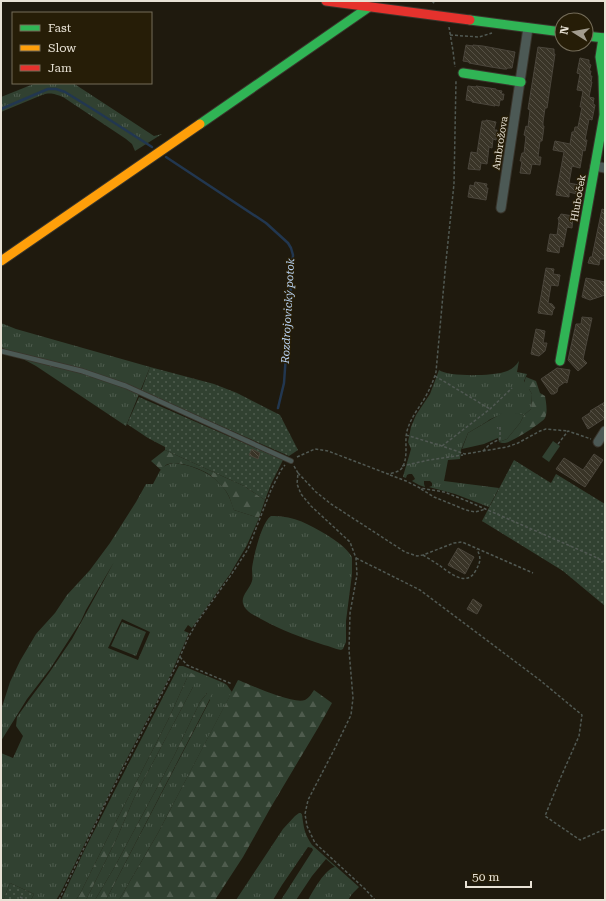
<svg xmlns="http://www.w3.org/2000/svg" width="606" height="901" viewBox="0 0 606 901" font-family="'Roboto Serif',serif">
	<defs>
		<pattern id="grass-tufts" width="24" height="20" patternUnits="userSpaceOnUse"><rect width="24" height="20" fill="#314131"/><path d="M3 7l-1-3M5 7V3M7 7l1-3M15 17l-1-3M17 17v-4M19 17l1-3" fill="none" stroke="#4f5c4e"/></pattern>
		<pattern id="forest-firs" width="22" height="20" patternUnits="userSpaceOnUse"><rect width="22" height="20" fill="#314131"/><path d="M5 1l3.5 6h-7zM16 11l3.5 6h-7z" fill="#4f5c4e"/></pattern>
		<pattern id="garden-dots" width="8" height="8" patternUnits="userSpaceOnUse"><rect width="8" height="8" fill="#314131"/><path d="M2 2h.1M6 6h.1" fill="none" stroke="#4f5c4e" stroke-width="1.8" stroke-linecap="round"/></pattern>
		<pattern id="building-back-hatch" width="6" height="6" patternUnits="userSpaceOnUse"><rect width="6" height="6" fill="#393427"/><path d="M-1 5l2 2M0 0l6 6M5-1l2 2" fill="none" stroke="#565145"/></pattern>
	</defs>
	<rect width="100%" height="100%" fill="#1f1a0e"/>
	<g fill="url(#grass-tufts)" fill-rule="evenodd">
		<path d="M36 83H73L154 136 162 134 135 151 132 144 126 139 63 97C54 94 51 92 42 95L1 112V97Z"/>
		<polygon points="1,323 16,329 150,367 126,426 36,366 1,347"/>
		<path d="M519 361 517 372 527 374 524 381 532 394 531 409 524 415C516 414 505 411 498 416H497L489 420 488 421 468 433 461 450 460 459 448 460 444 481 499 488 489 507 455 494 429 487 432 486V483L430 481H424V484L425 487 419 485 412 481 415 479 414 477 412 474H409L407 475 406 478 403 477 404 473 411 449 408 442 411 427 416 415 430 394 439 370C448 377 492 376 504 372 511 370 515 367 519 361Z"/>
		<path d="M174 463C194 465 217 475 227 493 230 498 232 504 234 510L259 518 247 545 230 574 192 628 188 625 184 631 189 633 170 676 122 768 61 892 56 900H31L34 894 10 883 3 900H1V753L13 758 23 736 16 726 17 717 29 700 49 673 72 639 114 562 86 610 81 621 50 669 27 699 1 741V710L10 682 20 661 36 634 55 613 67 595 90 570 110 543 136 502 146 484H153C160 472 160 465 174 463ZM122 619 150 632 138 660 108 648Z"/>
		<path d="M271 516C292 515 309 524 327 535 336 541 346 547 352 557V574L346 621V642L343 649 341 650C335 649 329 646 324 645 302 638 281 630 261 619 256 616 250 614 246 609 237 598 249 591 252 581 253 578 252 573 252 569 253 558 262 521 271 516Z"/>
		<polygon points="122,622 146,632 136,656 111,646"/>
		<polygon points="179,666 183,666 224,683 227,685 232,692 158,833 119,900 106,900 210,700 207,693 200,702 174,756 114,868 95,900 86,900 116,840 134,798 193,687 187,678 168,720 105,843 81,892 76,900 61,900 84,851 116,788"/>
		<path d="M299 813H301L302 815C304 828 304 833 312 845L359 887 352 894 348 900H308C313 891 325 869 335 867L326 859 312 876 296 900H281L313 850 312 848 308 847 282 885 273 900H236L283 829 295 816Z"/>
	</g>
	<g fill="url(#forest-firs)">
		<path d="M526 377 536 381 540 393 545 396C546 402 548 412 545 418 542 423 512 442 505 443 503 443 501 443 499 442L507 439 520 423 524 415 531 409 532 394 529 389 525 392 522 389C525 385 524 381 526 377Z"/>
		<path d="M165 450 244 486 265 500 259 518 234 510C231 503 230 496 225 490 221 484 215 479 210 475 200 468 179 461 168 464 165 465 163 468 161 470L151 461Z"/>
		<polygon points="191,673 196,676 193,687 134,798 116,840 86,900 76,900 81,892 105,843 168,720 187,678 189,674"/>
		<path d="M238 680C251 685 294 705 305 700 309 698 312 693 314 690L332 703 318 728 271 807 243 857 215 900H119L158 833Z"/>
		<polygon points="208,692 211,692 212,695 106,900 95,900 114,868 174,756 200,702"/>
	</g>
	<g fill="#314131">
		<polygon points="502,413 515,413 524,415 520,423 507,439 499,442 498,438 484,444 462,449 468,433"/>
		<polygon points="553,441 560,446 549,462 542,457"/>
	</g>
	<g fill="url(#garden-dots)">
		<polygon points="150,367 214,384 237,393 280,415 298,450 289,456 141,391"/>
		<polygon points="139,397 283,460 271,484 265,500 244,486 165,450 165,447 148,438 127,424"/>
		<polygon points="514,460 551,483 556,474 605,504 605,606 563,571 482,521"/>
		<polygon points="10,883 34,894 31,900 3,900"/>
	</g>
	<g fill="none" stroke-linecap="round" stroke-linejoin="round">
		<g stroke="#223750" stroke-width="2.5">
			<polyline points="1,109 48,89 56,89 65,92 99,113 152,147"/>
			<polyline points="166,157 266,223 288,243 291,248 293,255 284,383 278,408"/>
		</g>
	</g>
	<g fill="url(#building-back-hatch)" stroke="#4a453b">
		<polygon points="466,45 473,46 473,45 483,46 515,52 512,68 507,68 507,69 504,69 491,67 469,63 469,62 463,61"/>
		<polygon points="538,47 554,49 554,54 555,54 547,108 545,108 543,122 543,126 544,126 543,134 542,141 540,141 538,157 541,157 540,165 532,164 530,174 520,173 522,161 520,161 522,153 524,153 526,136 524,135 526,126 528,127 530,110 528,109"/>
		<polygon points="580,58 589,60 589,64 591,65 589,71 591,71 590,76 592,76 591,82 592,82 589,97 594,98 593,104 595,105 592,120 589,119 585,140 587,140 585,151 583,150 580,168 572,166 569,183 579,185 577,194 569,192 569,197 556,195 564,152 553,150 555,141 570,144 572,132 574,132 575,127 578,127 582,107 580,107 583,91 577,90 580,74 577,73"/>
		<polygon points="468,86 476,87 476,86 496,89 496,90 502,91 501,94 504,94 503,100 500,100 499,106 495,105 495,106 472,102 472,101 466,100"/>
		<polygon points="486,120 496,122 494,130 497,130 496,140 493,139 492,148 489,147 487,164 481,163 480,170 468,169 471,152 477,153 482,121 486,121"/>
		<polygon points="475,182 487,184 486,188 488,188 486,200 468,197 470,185 474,186"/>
		<polygon points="602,209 605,210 605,252 604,259 600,259 599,265 588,263 590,257 592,257"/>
		<polygon points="561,214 573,216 572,228 567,227 563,247 560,246 559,253 547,251 550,234 557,235 559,221 558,218 560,216"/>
		<polygon points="546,268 554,269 553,274 560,275 558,286 551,285 548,303 552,304 555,308 553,310 552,315 538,313"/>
		<polygon points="586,278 605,282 604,290 605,291 605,295 590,300 582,297"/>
		<polygon points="582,317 592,318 583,359 587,363 578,371 568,360 576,324 581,324"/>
		<polygon points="536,329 545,331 543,343 547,343 545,351 539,356 531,354"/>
		<polygon points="557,368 570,370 567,383 565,382 558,387 557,392 554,394 551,394 541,379"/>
		<polygon points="605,402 605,418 588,429 582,418 591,412 590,411"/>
		<polygon points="252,449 260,453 258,459 249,455"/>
		<polygon points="594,454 603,460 585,487 556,469 564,458 583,470"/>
		<polygon points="458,548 474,557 465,574 448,565"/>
		<polygon points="473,599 482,605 477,614 467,609"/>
	</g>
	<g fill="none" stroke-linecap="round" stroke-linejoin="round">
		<g stroke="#39352c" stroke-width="6">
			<polyline id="lane" points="1,351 82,371 126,386 291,461"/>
		</g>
		<g stroke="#39352c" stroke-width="11">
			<g id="street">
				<polyline points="595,166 605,168"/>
				<polyline points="501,208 528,28"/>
				<polyline points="598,442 605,431"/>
			</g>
		</g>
		<g stroke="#39352c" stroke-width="11">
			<g id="fast">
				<polyline points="470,20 562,32"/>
				<polyline points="586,36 605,38"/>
				<polyline points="463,73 521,82"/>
				<polyline points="200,124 369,7"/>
				<polyline points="560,361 604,115 603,76 600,57 603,38"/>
			</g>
		</g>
		<g stroke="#39352c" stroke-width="11">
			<polyline id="slow" points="1,261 200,124"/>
		</g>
		<g stroke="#39352c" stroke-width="11">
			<polyline id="jam" points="326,1 470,20"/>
		</g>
		<g stroke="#515953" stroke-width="1.5" stroke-dasharray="3 2" stroke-linecap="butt">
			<polyline points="432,1 435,4"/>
			<polyline points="449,27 453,51 455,67"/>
			<polyline points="450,35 479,37 492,33"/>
			<polyline points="435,376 490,409"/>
			<polyline points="406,435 442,446 465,454 507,447 518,443 540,431 546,429 568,431"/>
			<polyline points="558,444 568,431 591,439"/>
			<polyline points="442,446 490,409 512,388"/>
			<polyline points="483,451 490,444 500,439 500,427 497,428"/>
			<path d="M297 457 315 449 328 451 388 474C393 473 399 472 402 468 409 456 404 443 407 431 410 420 417 410 423 401 429 391 433 382 436 372L446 261 454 184 456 80"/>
			<polyline points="294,466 298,473 297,484 301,494 311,506 350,542 356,558 357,575 350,613 349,650 353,698 351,715 335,748 308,800 305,814 307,826 315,843 365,889 375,900"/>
			<polyline points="402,466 429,460 463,455"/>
			<polyline points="298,473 316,492 331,504 405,552 417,556 423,555 454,543 462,542 533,573"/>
			<polyline points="390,475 406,481 420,488 444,492 467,501 591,555 605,562"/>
			<polyline points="421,489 434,497 466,510 475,512 486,509"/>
			<path d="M423 555C428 558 434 562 439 565 450 573 467 588 476 570 481 561 481 558 477 549"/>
			<polyline points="356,558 420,590 541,681 582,715 579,736 560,779 545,816 580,840 605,829"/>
			<polyline points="180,657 187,665 232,684"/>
			<polyline points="20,897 26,900"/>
			<polyline points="59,900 108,798 176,666 188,638 197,622 231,575 248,549 271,490 281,470 285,465"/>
		</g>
		<use href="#lane" stroke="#4c5955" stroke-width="4.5"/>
		<use href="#street" stroke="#4c5955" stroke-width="9"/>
		<use href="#fast" stroke="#30b455" stroke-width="9"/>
		<use href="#slow" stroke="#ff9f0a" stroke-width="9"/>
		<use href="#jam" stroke="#e5322d" stroke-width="9"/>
	</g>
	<g text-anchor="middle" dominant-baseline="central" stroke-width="3" stroke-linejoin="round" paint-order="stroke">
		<g font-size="10" fill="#e8e2d5" stroke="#261d07">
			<text transform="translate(500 143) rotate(-81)">Ambrožova</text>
			<text transform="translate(578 198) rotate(-80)">Hluboček</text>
		</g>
		<g font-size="11" font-style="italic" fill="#bad4f5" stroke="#261d07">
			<text transform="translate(288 311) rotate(-87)">Rozdrojovický potok</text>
		</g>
	</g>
	<rect width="606" height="901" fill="none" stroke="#e8e2d5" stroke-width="4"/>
	<rect x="12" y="12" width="140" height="72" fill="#261d07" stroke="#746c59"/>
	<rect x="20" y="25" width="20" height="6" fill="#30b455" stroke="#746c59"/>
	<text x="48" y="32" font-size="12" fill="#e8e2d5">Fast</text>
	<rect x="20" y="45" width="20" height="6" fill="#ff9f0a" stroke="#746c59"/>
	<text x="48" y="52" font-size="12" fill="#e8e2d5">Slow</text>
	<rect x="20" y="65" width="20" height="6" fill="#e5322d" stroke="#746c59"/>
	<text x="48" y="72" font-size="12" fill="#e8e2d5">Jam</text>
	<g transform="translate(574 32) rotate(281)"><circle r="19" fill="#261d07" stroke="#746c59"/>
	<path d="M0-3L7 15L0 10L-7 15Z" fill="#a29c8f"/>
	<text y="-6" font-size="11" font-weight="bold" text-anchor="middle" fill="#e8e2d5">N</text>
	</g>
	<path d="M466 881v6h65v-6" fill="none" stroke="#e8e2d5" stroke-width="2"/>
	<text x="472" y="881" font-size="12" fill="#e8e2d5" stroke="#261d07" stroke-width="3" paint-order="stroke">50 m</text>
</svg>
